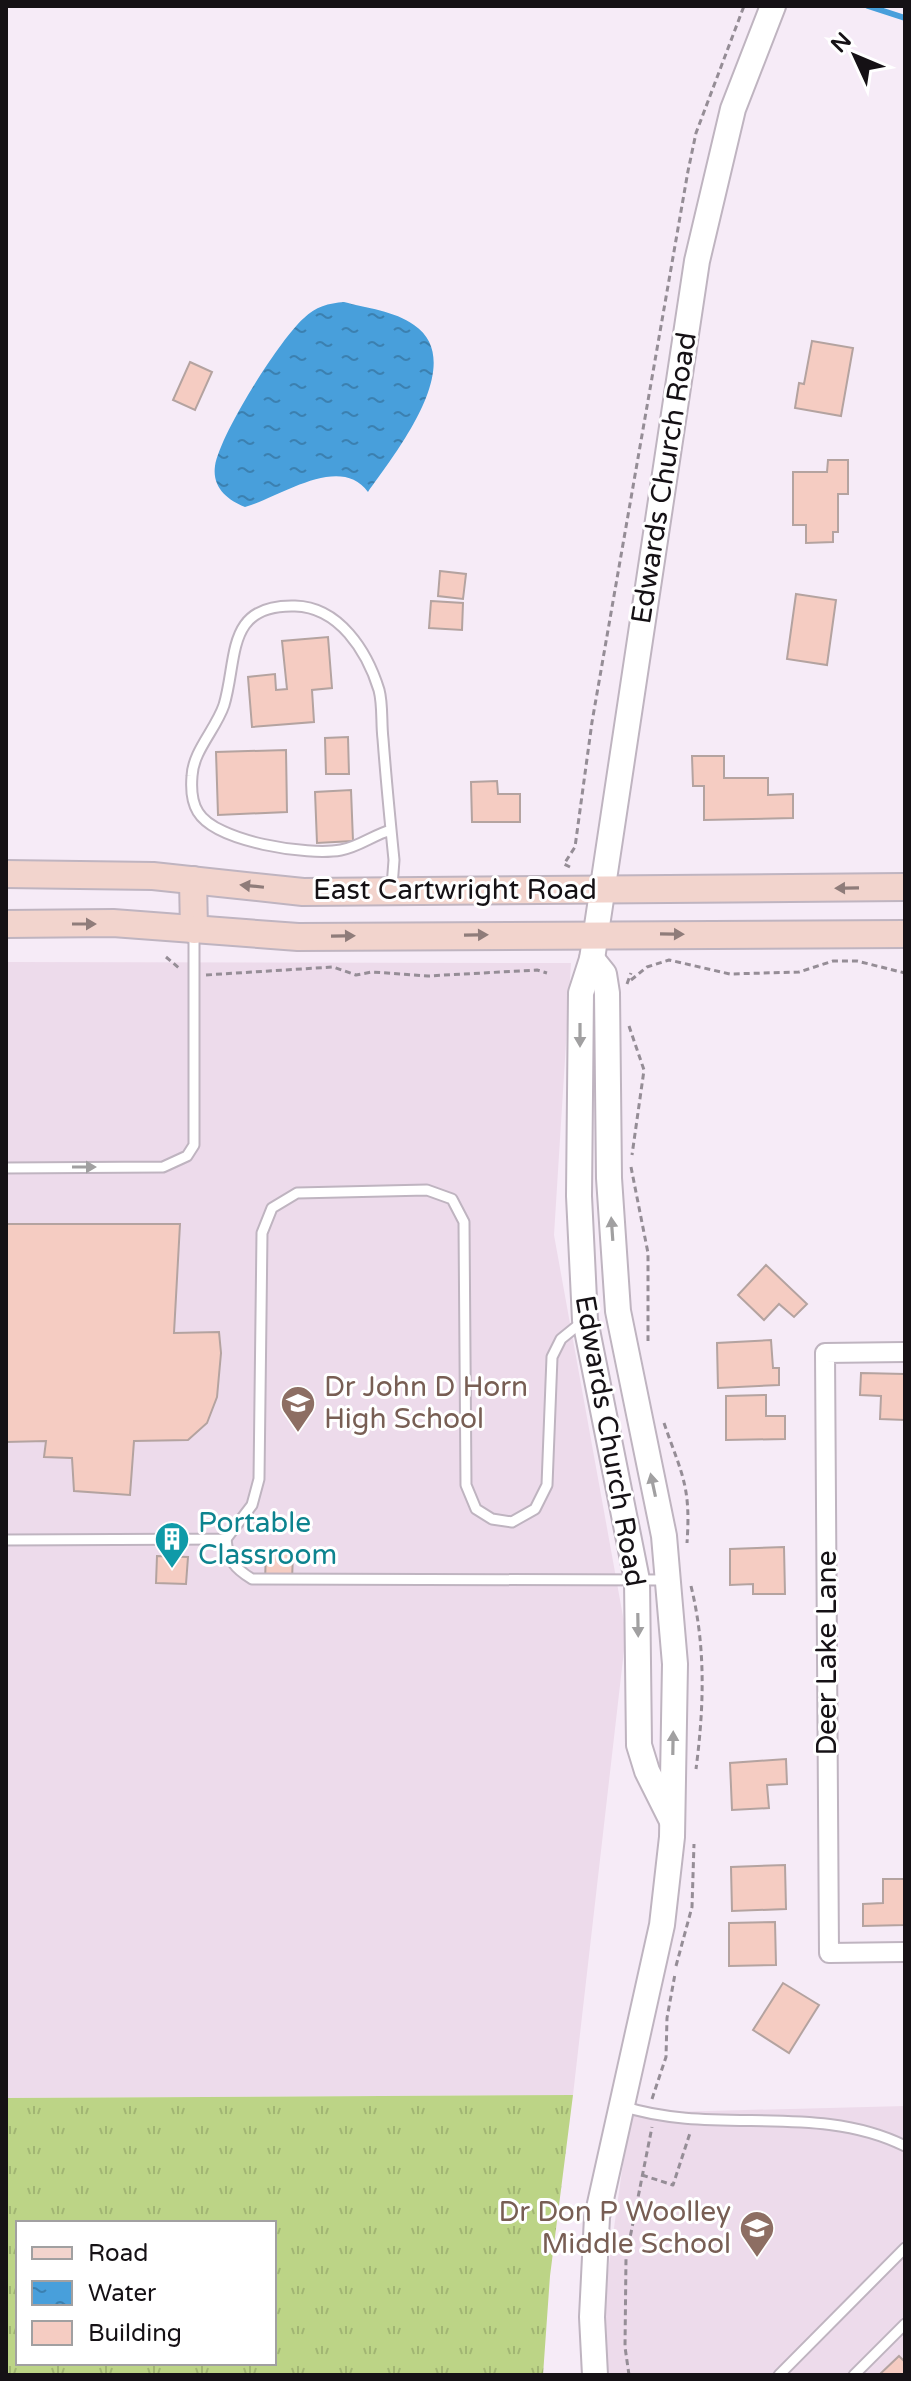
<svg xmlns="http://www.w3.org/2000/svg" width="911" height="2381" viewBox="0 0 911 2381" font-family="'Varela Round',sans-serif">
	<defs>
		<pattern id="grass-tufts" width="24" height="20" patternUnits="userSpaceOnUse" patternTransform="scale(2)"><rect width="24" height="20" fill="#bcd486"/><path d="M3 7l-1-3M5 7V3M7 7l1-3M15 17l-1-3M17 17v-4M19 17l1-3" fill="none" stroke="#a1b573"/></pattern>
		<pattern id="water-ripples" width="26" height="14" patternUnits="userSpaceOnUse" patternTransform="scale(2)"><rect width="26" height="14" fill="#489fdb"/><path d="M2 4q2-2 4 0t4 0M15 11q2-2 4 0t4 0" fill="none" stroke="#3b80b0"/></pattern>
	</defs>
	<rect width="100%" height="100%" fill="#f6ebf7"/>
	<g fill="#eddbeb">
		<polygon points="6,962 571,963 554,1235 626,1633 573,2095 6,2098"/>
		<polygon points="905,2106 905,2375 607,2375 604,2300 630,2113"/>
	</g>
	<path fill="url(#grass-tufts)" fill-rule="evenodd" d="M573 2095 550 2276 543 2375H6V2098ZM18 2223H274V2363H18Z"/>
	<path fill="url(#water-ripples)" d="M344 302C366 308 395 311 414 325 469 362 394 455 368 492 340 453 280 497 245 507 227 500 212 487 215 466 220 434 280 339 304 318 315 307 329 303 344 302Z"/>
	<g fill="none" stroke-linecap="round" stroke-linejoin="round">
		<polyline stroke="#489fdb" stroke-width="6" points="868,6 905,18"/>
	</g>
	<g fill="#f5ccc2" stroke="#b4a3a0" stroke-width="2">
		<polygon points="812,341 853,348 841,416 795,408 799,383 804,384"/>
		<polygon points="190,362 212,372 195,410 173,400"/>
		<polygon points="828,460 848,460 848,494 838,494 838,532 833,532 833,542 806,543 806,525 793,525 793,472 827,472"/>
		<polygon points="440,571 466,574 463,599 438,596"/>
		<polygon points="796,594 836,600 827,665 787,659"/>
		<polygon points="431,601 463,603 462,630 429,628"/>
		<polygon points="328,637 332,688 312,690 314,722 252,727 248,677 275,674 276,690 287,689 282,641"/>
		<polygon points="348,737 349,774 326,774 325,738"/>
		<polygon points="286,750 287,812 218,815 216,752"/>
		<polygon points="692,756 724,756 724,778 768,778 768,795 793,794 793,818 704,820 704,786 693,786"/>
		<polygon points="497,781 498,794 520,794 520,822 472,822 471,782"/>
		<polygon points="351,790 353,841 317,843 315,792"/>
		<polygon points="6,1224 180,1224 174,1333 219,1332 221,1353 217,1397 207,1423 188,1440 134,1441 130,1495 74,1491 72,1458 44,1457 46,1441 6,1442"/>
		<polygon points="766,1265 807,1304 794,1317 779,1304 764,1320 738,1295"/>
		<polygon points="771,1340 773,1368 779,1368 779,1385 718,1388 717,1343"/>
		<polygon points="861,1373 905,1374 905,1420 880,1419 881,1396 860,1395"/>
		<polygon points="766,1395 766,1416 785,1416 785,1439 726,1440 726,1396"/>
		<polygon points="784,1547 785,1594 753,1594 753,1584 730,1585 730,1549"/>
		<polygon points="266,1552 293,1553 292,1581 265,1581"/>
		<polygon points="157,1556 188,1557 186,1584 156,1583"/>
		<polygon points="786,1759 787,1784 767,1785 769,1808 732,1810 730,1763"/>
		<polygon points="785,1865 786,1909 732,1911 731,1867"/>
		<polygon points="883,1879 905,1879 905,1925 863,1926 863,1904 883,1903"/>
		<polygon points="775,1922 776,1965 729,1966 729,1923"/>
		<polygon points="783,1983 819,2005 789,2053 753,2030"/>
		<polygon points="899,2356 905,2362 905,2375 879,2375"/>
	</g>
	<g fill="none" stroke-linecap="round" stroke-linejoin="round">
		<g stroke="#bfb4c0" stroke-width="13">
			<g id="service">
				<path d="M391 830C373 835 359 847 341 850 308 856 216 842 198 812 191 801 191 788 192 776 193 751 216 729 224 705 238 658 225 604 295 606 339 607 367 651 379 690 383 705 381 723 383 739 386 779 390 820 394 860L392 887"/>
				<polyline points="6,1168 163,1167 187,1156 194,1145 194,933"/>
				<path d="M226 1539C228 1560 234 1568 252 1579L664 1580"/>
				<polyline points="6,1540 226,1539 252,1505 259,1479 262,1233 272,1208 297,1193 427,1190 452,1199 464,1222 466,1485 476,1509 492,1519 512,1522 535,1509 547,1485 552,1357 561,1339 582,1322"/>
				<path d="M622 2106C714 2136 817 2102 905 2146"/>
				<polyline points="779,2375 905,2248"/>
				<polyline points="854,2375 905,2324"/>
			</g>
		</g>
		<g stroke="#bfb4c0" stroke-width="22">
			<polyline id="minor" points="905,1352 825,1353 829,1953 905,1952"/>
		</g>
		<g stroke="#bfb4c0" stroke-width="28">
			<g id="tertiary">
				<polyline points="592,959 604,974 607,993 609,1178 618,1311 664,1536 675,1664 672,1837 662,1925 597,2217 592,2317 595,2375"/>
				<polyline points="672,1821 647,1771 639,1745 637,1580 585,1320 579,1196 581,993 592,959 697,261 733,109 773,6"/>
			</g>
		</g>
		<g stroke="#bfb4c0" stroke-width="30">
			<g id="secondary">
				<polyline points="6,874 153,876 303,892 905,887"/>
				<polyline points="193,880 194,930"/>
				<polyline points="6,924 113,923 298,937 905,934"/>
			</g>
		</g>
		<g stroke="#958d96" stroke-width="3" stroke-dasharray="6 4" stroke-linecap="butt">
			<polyline points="570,867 564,864 575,847 592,722 688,171 696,133 744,6"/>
			<polyline points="166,957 179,968"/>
			<polyline points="206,975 333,967 356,975 372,972 428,976 537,970 547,973"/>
			<polyline points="631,980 647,967 669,960 730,974 799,972 833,961 857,961 905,973"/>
			<polyline points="627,984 631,973"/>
			<polyline points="629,1026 644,1070 632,1155"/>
			<polyline points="631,1167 648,1253 648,1341"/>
			<path d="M664 1423C682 1475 691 1486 687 1543"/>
			<path d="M691 1586C706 1647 704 1707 696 1769"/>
			<polyline points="676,1966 692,1907 694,1844"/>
			<polyline points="652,2099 666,2057 667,2018 675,1974"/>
			<polyline points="642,2175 673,2185 690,2133"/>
			<polyline points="629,2375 625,2347 626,2258 652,2127"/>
		</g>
		<use href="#service" stroke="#fff" stroke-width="9"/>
		<use href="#minor" stroke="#fff" stroke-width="18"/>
		<use href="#tertiary" stroke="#fff" stroke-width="24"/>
		<use href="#secondary" stroke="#f2d4cd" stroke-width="26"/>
	</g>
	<defs><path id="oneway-solid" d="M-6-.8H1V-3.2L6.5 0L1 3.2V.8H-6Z" transform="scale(2)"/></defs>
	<g fill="#8f7c7a">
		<use href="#oneway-solid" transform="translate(252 886) rotate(-174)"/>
		<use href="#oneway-solid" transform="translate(847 888) rotate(179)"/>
		<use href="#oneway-solid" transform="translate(84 924)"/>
		<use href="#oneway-solid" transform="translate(672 934) rotate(1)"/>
		<use href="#oneway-solid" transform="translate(476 935) rotate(-1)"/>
		<use href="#oneway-solid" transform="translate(343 936) rotate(-1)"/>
	</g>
	<g fill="#a1a0a1">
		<use href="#oneway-solid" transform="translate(580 1035) rotate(90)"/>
		<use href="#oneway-solid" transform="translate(84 1167)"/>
		<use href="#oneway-solid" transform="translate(612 1229) rotate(-94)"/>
		<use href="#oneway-solid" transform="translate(653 1485) rotate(-102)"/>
		<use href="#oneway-solid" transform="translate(638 1625) rotate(89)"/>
		<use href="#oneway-solid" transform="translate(673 1743) rotate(-89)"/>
	</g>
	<defs>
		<g id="school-pin" transform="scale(1.8)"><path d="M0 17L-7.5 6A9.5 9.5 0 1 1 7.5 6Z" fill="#8d6e63" stroke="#fff"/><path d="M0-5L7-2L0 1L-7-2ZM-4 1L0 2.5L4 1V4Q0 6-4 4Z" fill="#fff"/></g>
		<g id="building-pin" transform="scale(1.8)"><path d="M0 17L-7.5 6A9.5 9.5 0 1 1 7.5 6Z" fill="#0f9aa8" stroke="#fff"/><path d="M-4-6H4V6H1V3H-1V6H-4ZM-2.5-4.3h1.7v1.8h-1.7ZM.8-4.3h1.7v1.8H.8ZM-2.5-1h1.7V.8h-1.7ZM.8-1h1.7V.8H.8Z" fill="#fff"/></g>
	</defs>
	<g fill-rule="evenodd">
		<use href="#school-pin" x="298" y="1403"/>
		<use href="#building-pin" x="172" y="1539"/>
		<use href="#school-pin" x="757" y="2228"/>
	</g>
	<g text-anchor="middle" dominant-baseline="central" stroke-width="6" stroke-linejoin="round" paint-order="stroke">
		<g font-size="28" fill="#151115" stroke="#fff">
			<text transform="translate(664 478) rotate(-81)">Edwards Church Road</text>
			<text x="455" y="890">East Cartwright Road</text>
			<text transform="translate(610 1441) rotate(80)">Edwards Church Road</text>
			<text transform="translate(827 1653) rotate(-90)">Deer Lake Lane</text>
		</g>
		<g font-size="28" fill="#785e54" stroke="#fff" text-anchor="start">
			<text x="324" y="1387">Dr John D Horn<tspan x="324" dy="32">High School</tspan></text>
			<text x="731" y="2212" text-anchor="end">Dr Don P Woolley<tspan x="731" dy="32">Middle School</tspan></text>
		</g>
		<g font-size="28" fill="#0d838f" stroke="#fff" text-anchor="start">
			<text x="198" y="1523">Portable<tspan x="198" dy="32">Classroom</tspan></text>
		</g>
	</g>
	<rect width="911" height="2381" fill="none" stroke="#151115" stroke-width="16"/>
	<rect x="16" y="2221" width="260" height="144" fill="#ffffff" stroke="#a1a0a1" stroke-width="2"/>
	<rect x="32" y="2247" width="40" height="12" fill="#f2d4cd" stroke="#a1a0a1" stroke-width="2"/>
	<text x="88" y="2261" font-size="24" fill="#151115">Road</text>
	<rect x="32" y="2281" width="40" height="24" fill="url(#water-ripples)" stroke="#a1a0a1" stroke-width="2"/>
	<text x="88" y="2301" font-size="24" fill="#151115">Water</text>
	<rect x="32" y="2321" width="40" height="24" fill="#f5ccc2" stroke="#a1a0a1" stroke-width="2"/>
	<text x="88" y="2341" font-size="24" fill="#151115">Building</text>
	<g transform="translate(855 56) rotate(314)" stroke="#ffffff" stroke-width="6" paint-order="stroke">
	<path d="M0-6L14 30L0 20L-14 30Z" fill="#151115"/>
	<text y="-12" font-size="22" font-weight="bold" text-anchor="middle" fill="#151115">N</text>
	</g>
</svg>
